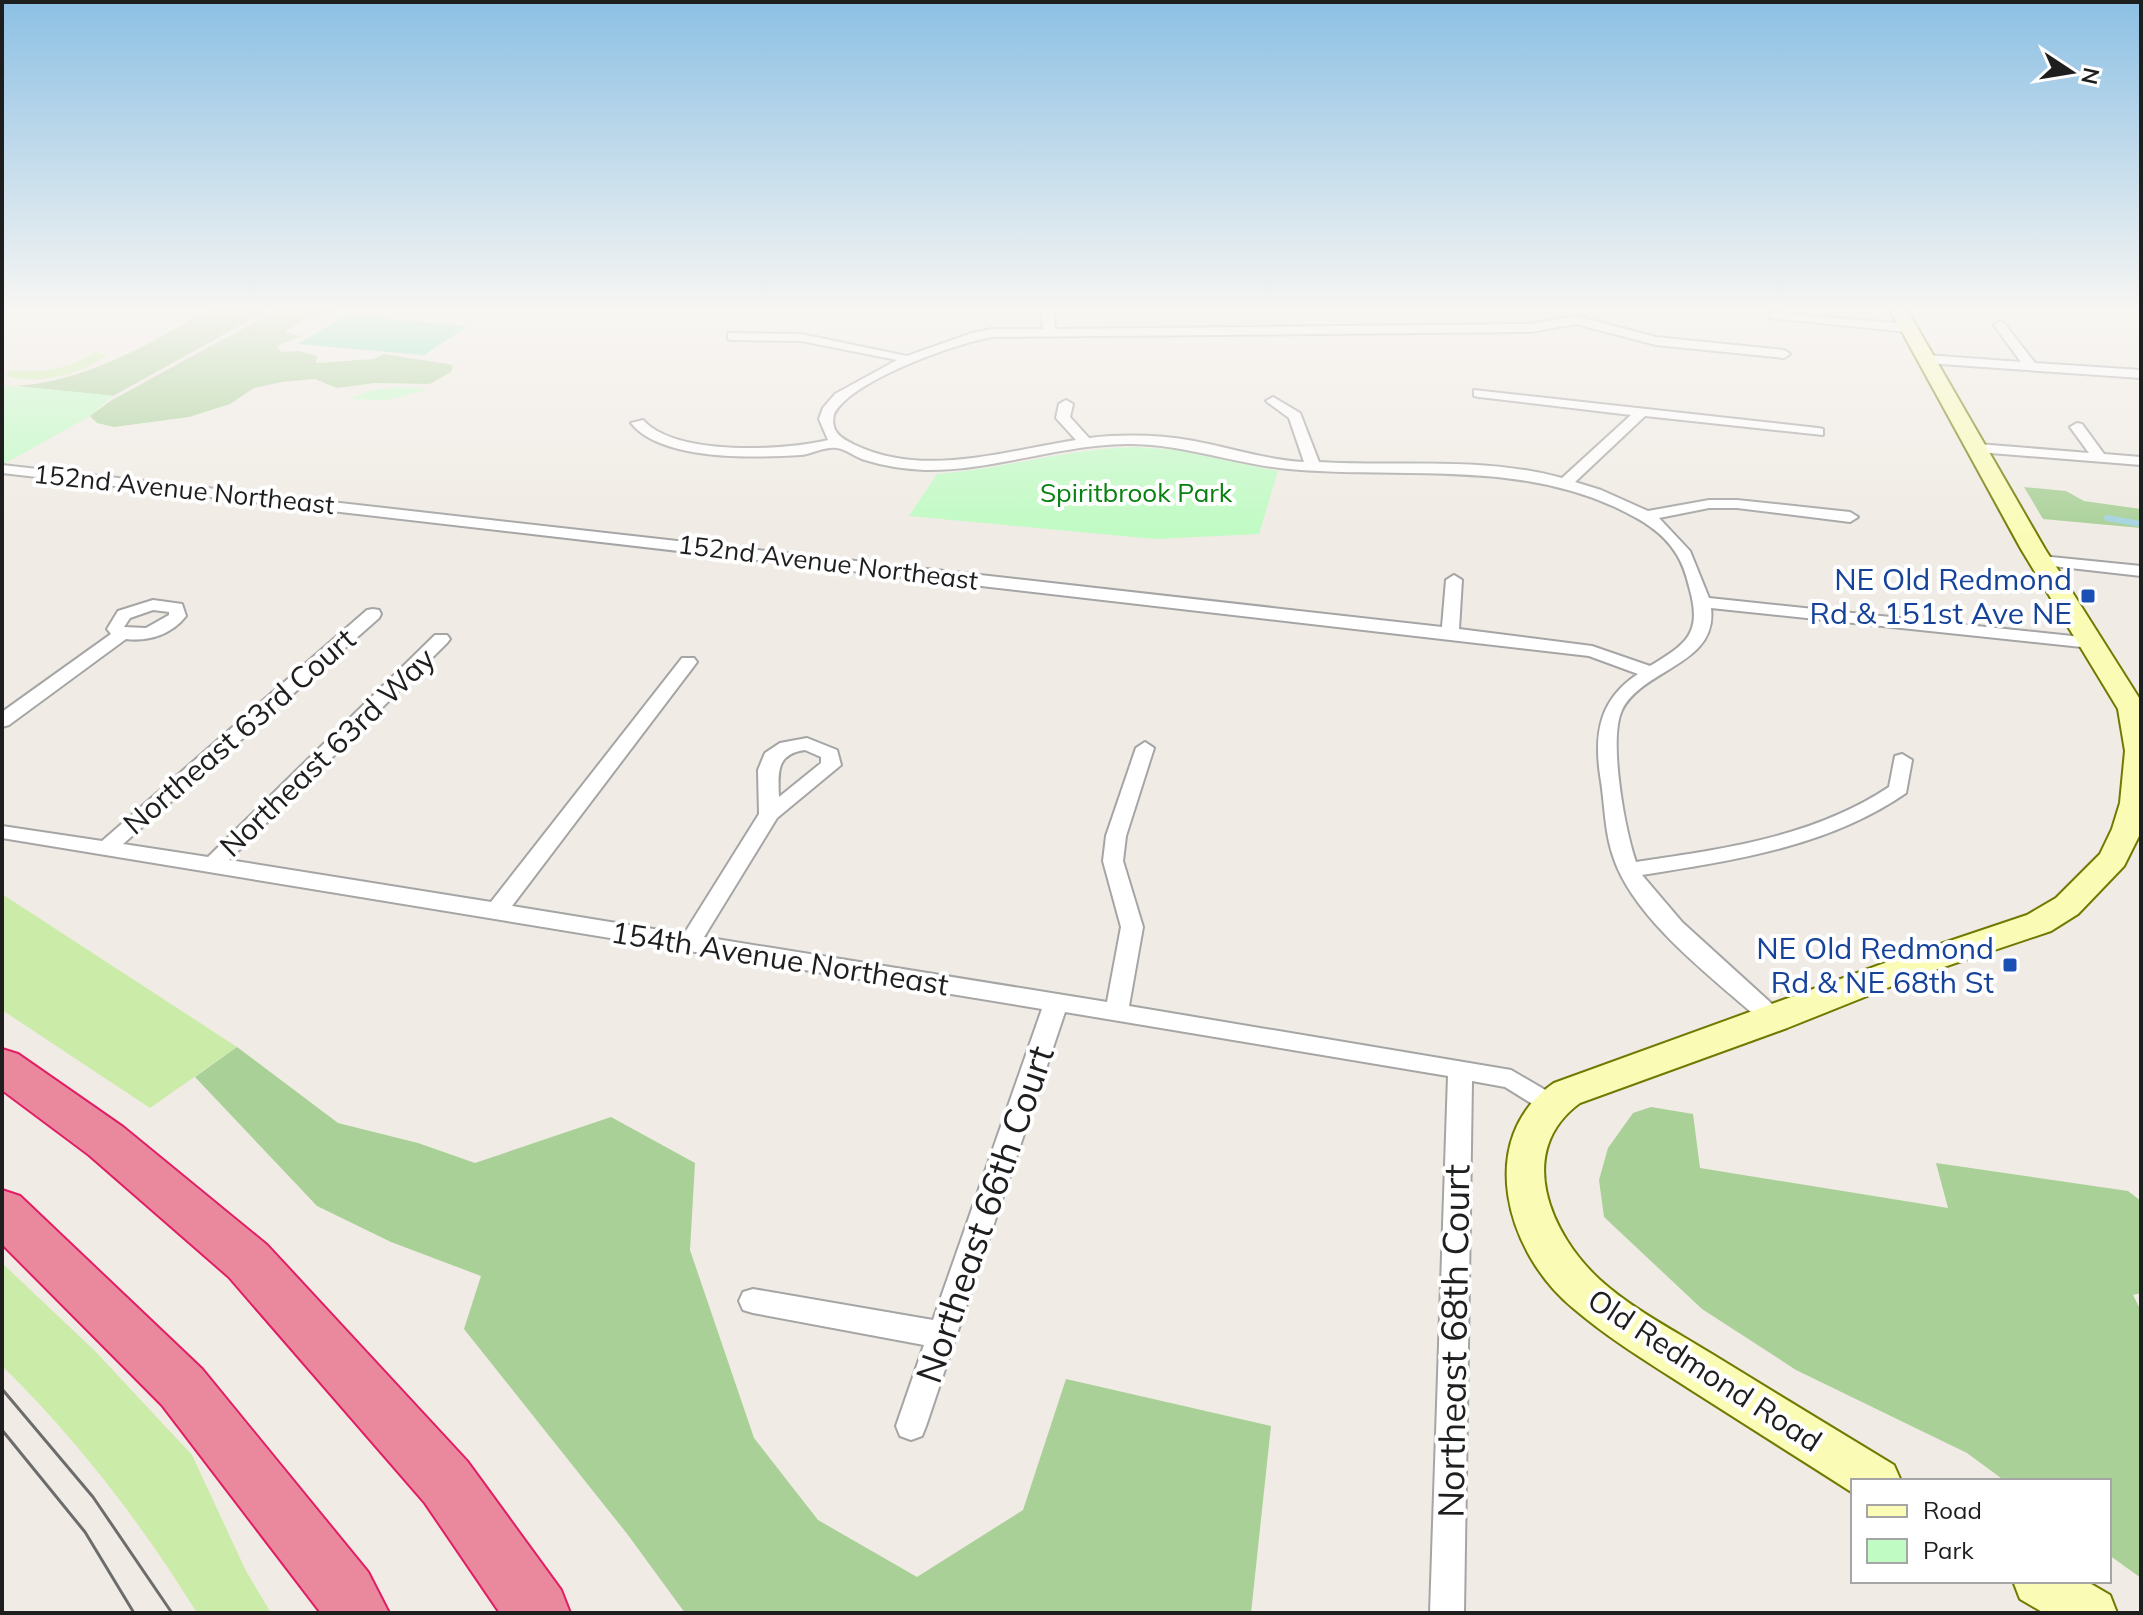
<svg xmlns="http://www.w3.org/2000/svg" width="2143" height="1615" viewBox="0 0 2143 1615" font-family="Mulish,sans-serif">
	<rect width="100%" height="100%" fill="#f0ebe4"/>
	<g fill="#cbeca8">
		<path d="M95 352 107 355C84 374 35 386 6 376L10 370C44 374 67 369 95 352Z"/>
		<polygon points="2,894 237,1047 150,1108 2,1010"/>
		<path d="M2 1263 95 1351 192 1455 246 1571 271 1613H197C142 1524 77 1439 2 1366Z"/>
	</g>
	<g fill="#a9d097">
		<path d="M207 308H272L113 396 16 386C67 382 107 365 153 341 171 331 190 322 207 308Z"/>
		<path d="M280 308H341L339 312C318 315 301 318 285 332L301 336 277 346 281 352 299 351 317 356 316 363 374 359 384 354 453 365 451 372 430 384 375 383 337 388 315 379 282 382 254 388 230 404 189 417 114 427 97 423 90 416 112 400Z"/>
		<polygon points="2024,487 2066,491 2084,501 2141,509 2141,528 2043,519"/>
		<polygon points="237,1047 338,1123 418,1143 475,1163 611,1117 695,1163 690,1250 754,1438 818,1520 917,1577 1023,1510 1066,1379 1271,1426 1251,1613 685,1613 628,1535 464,1329 481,1276 391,1242 317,1206 195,1077"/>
		<polygon points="1651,1107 1693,1114 1700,1168 1948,1208 1936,1163 2128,1191 2141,1201 2141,1293 2133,1295 2141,1311 2141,1578 2109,1555 2109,1481 2005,1481 1967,1453 1796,1370 1702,1309 1604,1217 1599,1180 1608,1148 1633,1113"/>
	</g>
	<g fill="#bffbc3">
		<polygon points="2,385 98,394 113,396 90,416 4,464"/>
		<polygon points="397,387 428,389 388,400 348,399 372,390"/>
		<path d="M1134 447 1176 450 1278 471 1259 534 1155 539 909 516 937 474C1003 469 1068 449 1134 447Z"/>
	</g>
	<polygon fill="#7fe2b9" points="346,315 468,326 424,355 298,344"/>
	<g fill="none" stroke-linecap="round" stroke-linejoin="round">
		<polyline stroke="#a3d3df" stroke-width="6" points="2107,518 2141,524"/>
		<g stroke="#a5a5a5" stroke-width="4">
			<g id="minor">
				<path d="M1041 308H1053L1055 329 1530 324 1576 316 1656 337 1784 350 1790 354 1784 358 1656 345 1576 324 1530 332 992 337C954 344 852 380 834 414 830 432 841 438 855 445 925 478 1004 451 1076 440L1056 418 1059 404 1066 400 1073 404 1070 417 1089 438C1124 434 1160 435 1194 441 1231 448 1267 460 1304 462L1289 418 1266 401 1273 397 1300 413 1319 462C1399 467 1483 456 1562 478L1631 415 1479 397 1474 396V390L1818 428 1823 429V435L1645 416 1575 482 1601 490 1648 511 1709 500H1737L1850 512 1858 517 1850 522 1737 508H1709L1659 518 1690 551 1709 598 2091 638 2100 643 2091 648 1711 608C1718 665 1643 668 1622 710 1608 740 1625 830 1636 862 1724 849 1814 837 1889 787L1895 756 1902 754 1912 760 1906 793C1828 847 1734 860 1642 875L1682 922 1782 1013 1786 1019 1782 1025 1774 1028 1766 1025C1717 981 1636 922 1614 859 1604 832 1605 803 1600 775 1594 732 1600 699 1638 674L1589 656 2 473V465L1442 627 1446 580 1454 575 1462 580 1459 629 1592 646 1650 666C1686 644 1702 634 1690 590 1687 578 1684 566 1677 555 1663 531 1640 519 1615 507 1512 460 1400 479 1289 469 1233 464 1182 443 1126 444 1058 445 993 471 925 470 905 469 884 466 865 460 855 457 846 449 837 448 825 446 812 454 801 455 755 458 661 461 631 423L643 420C675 456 784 451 828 440L819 419 823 408 835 394 897 360 801 341 732 340 728 339V333L801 334 907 356 972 333 992 329H1043Z"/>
				<polygon points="1774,313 1908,324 1914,328 1908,332 1770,318 1770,314"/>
				<polygon points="2000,321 2004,323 2035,363 2141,370 2141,378 1926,363 1920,359 1926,355 2021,362 1994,325"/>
				<polygon points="2077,423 2082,424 2104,454 2141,457 2141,465 1978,452 1971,448 1978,444 2089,453 2070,427"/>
				<polygon points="2041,556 2141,566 2141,576 2035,564 2035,558"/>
				<path d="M153 600 182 604 186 616C172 634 149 642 126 639L9 725 2 727V712L111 634 107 629 118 611ZM153 610 169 612V615L146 628 124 627 130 618Z"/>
				<path d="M373 609 379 610 381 614 379 618 123 844 208 857 435 635H447L450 639 447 643 229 860 491 902 682 658H694L697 662 694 666 512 906 684 934 759 814 758 770 765 753 780 743 807 738 837 750 841 765 777 818 704 937 1107 1002 1121 927 1103 861 1106 836 1136 748 1145 742 1154 748 1126 836 1123 861 1143 927 1129 1006 1511 1070 1559 1098 1563 1105 1559 1112 1550 1115 1505 1087 1472 1081 1464 1613H1430L1448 1076 1065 1012 926 1426 922 1436 911 1440 900 1436 896 1426 924 1345 753 1313 743 1310 739 1301 743 1292 753 1289 933 1320 1042 1009 2 838V826L102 841 367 610ZM805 750 821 757V763L779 797C778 772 776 754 805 750Z"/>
			</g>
		</g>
		<g stroke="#707a01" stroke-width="4">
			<g id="secondary">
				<path d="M1889 308H1906L2045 549 2141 701V832L2124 866 2078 914 2051 931 1917 976 1787 1028 1580 1103C1514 1151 1550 1234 1600 1280 1632 1309 1675 1331 1712 1354 1772 1391 1833 1428 1894 1465L1901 1481H1853V1493C1798 1458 1743 1423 1688 1388 1649 1363 1608 1338 1573 1308 1507 1254 1473 1139 1554 1083L1893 960 2027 915 2056 898 2100 854 2112 829 2120 803 2125 751 2118 709 2021 549Z"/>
				<polygon points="2013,1581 2086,1581 2110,1595 2117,1613 2044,1613 2020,1599"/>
			</g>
		</g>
		<g stroke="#e11e65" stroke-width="4">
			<g id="motorway">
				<polygon points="2,1049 18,1054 123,1127 267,1245 467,1461 561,1590 570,1613 500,1613 425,1503 229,1277 89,1155 2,1090"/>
				<polygon points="2,1190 20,1196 202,1369 368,1572 389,1613 321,1613 162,1405 2,1244"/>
			</g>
		</g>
		<use href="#minor" fill="#fff" fill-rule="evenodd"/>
		<use href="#secondary" fill="#fafcb6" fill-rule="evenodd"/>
		<use href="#motorway" fill="#ea899d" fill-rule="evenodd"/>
		<g stroke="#6c6c6c" stroke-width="3">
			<polyline points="2,1389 93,1497 172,1613"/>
			<polyline points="2,1430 85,1532 134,1613"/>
		</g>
	</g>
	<linearGradient id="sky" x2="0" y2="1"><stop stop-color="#8cc0e4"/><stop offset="0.58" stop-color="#f8f6f3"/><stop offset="1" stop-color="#f8f6f3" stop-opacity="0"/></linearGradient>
	<rect width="2143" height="535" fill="url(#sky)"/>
	<g fill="#1a4fb4" stroke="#fff" stroke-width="3">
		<rect x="2080" y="588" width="16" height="16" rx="4"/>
		<rect x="2002" y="957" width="16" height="16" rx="4"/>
	</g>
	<g text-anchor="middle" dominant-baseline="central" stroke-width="8" stroke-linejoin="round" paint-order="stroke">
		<g font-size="26" fill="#1e1e1e" stroke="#fff">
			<text transform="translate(184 489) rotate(6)">152nd Avenue Northeast</text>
			<text transform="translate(828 562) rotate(7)">152nd Avenue Northeast</text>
		</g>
		<g font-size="26" fill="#07810f" stroke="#fff">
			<text x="1136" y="492">Spiritbrook Park</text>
		</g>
		<g font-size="30" fill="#164399" stroke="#fff" text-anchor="end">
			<text x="2072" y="579">NE Old Redmond<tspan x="2072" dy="34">Rd &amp; 151st Ave NE</tspan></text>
			<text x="1994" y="948">NE Old Redmond<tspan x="1994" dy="34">Rd &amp; NE 68th St</tspan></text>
		</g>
		<g font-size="30" fill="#1e1e1e" stroke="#fff">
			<text transform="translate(239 731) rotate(-41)">Northeast 63rd Court</text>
			<text transform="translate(327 752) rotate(-44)">Northeast 63rd Way</text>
			<text transform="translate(780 958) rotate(9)">154th Avenue Northeast</text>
			<text transform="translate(1705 1370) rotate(33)">Old Redmond Road</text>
		</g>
		<g font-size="36" fill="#1e1e1e" stroke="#fff">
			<text transform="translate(984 1214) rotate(-71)">Northeast 66th Court</text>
			<text transform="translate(1453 1341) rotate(-89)">Northeast 68th Court</text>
		</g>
	</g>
	<rect width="2143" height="1615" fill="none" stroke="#1e1e1e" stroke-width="8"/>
	<rect x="1851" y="1479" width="260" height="104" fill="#ffffff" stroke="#a5a5a5" stroke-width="2"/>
	<rect x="1867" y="1505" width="40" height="12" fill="#fafcb6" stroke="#a5a5a5" stroke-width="2"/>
	<text x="1923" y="1519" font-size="24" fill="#1e1e1e">Road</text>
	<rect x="1867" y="1539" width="40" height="24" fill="#bffbc3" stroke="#a5a5a5" stroke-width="2"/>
	<text x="1923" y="1559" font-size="24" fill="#1e1e1e">Park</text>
	<g transform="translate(2071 72) rotate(102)" stroke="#ffffff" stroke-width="6" paint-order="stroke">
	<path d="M0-6L14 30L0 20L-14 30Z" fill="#1e1e1e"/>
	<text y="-12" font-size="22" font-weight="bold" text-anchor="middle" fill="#1e1e1e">N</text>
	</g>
</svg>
